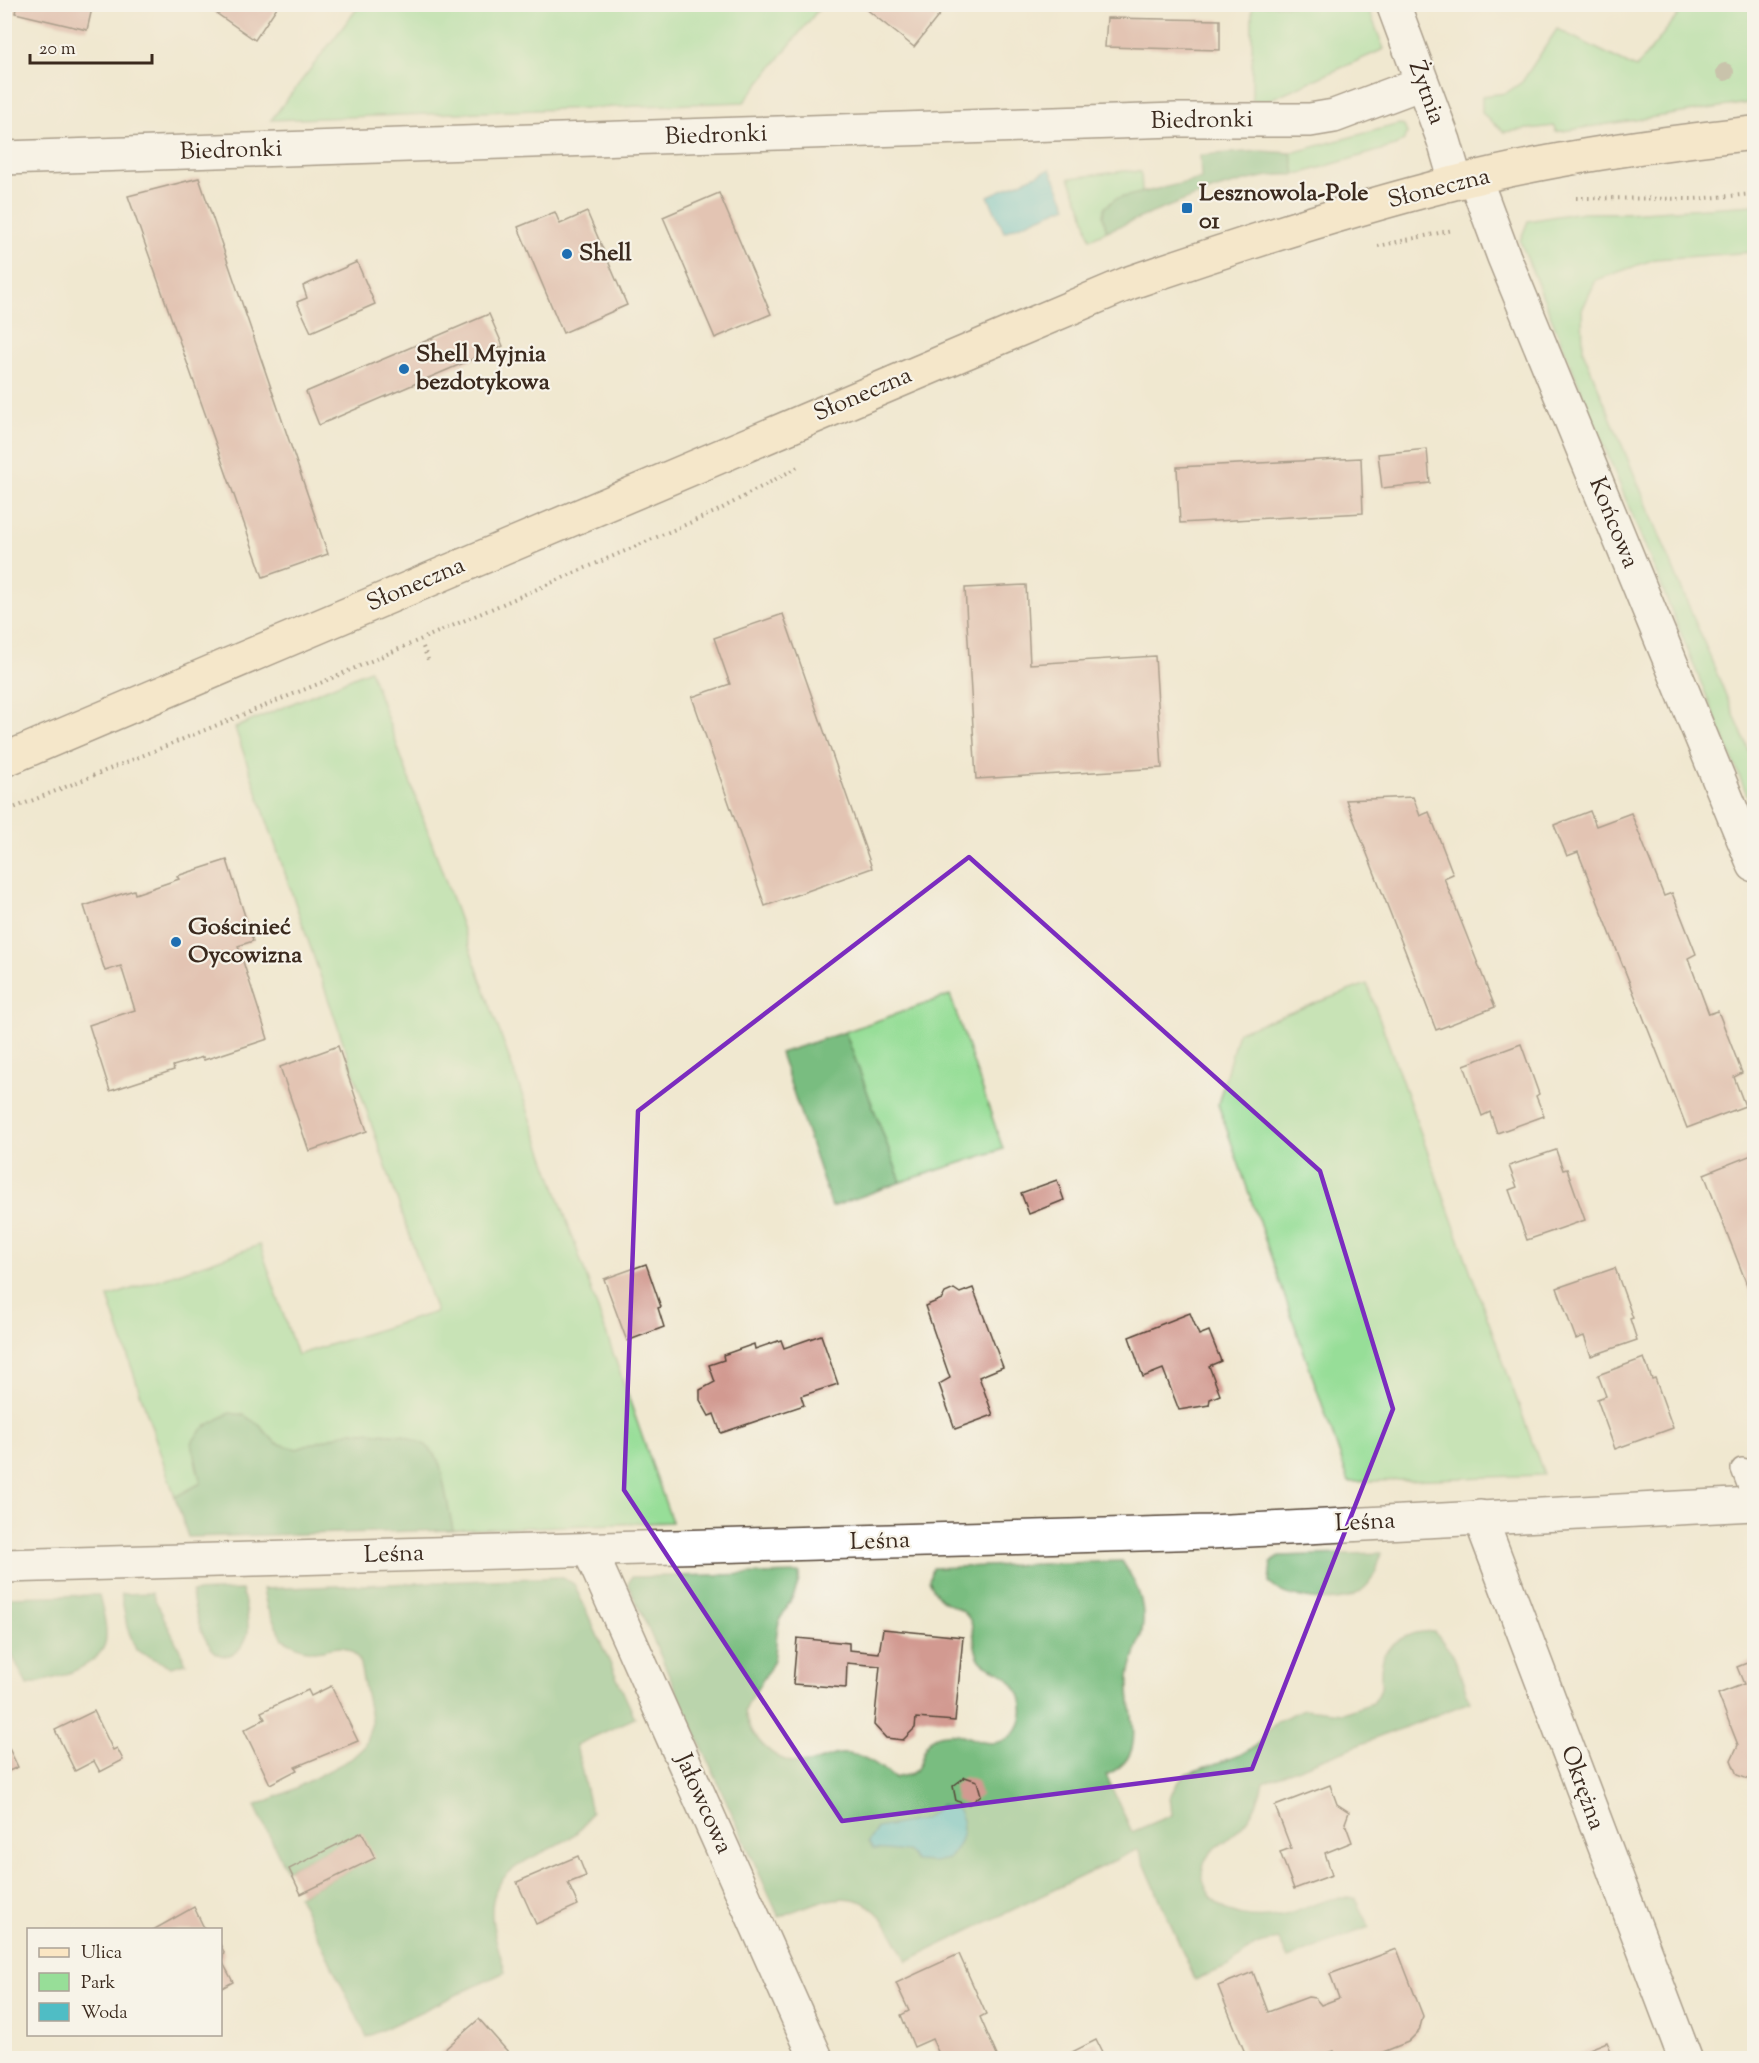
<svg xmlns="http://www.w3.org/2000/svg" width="1759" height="2063" viewBox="0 0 1759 2063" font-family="'Sorts Mill Goudy',serif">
	<rect width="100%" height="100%" fill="#f7f3e8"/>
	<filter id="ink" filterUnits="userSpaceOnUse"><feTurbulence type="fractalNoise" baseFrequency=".0167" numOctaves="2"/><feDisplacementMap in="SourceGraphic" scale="12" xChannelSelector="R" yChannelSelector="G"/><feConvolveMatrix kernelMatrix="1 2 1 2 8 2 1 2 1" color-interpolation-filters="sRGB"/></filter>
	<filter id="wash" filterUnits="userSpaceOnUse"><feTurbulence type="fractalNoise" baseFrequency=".008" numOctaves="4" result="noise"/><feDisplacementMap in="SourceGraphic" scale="24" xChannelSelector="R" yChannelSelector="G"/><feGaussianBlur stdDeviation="1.35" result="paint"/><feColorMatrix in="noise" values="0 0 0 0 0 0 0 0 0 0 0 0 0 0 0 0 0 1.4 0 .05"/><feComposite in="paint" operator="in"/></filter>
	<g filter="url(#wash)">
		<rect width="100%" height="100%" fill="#f0e8d0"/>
		<g fill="#97de98" stroke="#69845b" stroke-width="1.5">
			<polygon points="360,5 360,4 822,5 744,102 271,120"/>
			<polygon points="1252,5 1367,5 1384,49 1266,101 1252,100"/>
			<polygon points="1686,5 1754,5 1754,102 1556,132 1554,126 1504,132 1482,113 1482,96 1506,93 1522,82 1557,29 1636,68"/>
			<polygon points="1399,124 1404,126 1407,133 1405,139 1395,146 1295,175 1291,153"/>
			<polygon points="1125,171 1141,172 1142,193 1115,199 1105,208 1103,217 1107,231 1090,239 1083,211 1069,178"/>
			<polygon points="1754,205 1754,252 1655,259 1596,280 1582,310 1583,351 1754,763 1754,812 1520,241 1528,221 1575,213 1625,213"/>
			<polygon points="370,670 552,1178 672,1522 453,1530 439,1460 403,1435 352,1431 297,1449 276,1443 259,1425 195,1461 201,1483 175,1497 108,1297 260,1245 297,1355 436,1312 235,728"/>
			<polygon points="1367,984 1544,1475 1349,1482 1218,1104 1238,1032"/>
			<polygon points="950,995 1003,1149 901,1182 845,1032"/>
		</g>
		<g fill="#79bd80" stroke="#5a744f" stroke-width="1.5">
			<path d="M1260 151 1291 153 1295 175C1245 171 1155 213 1107 231L1103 217 1104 208 1115 199 1201 179 1200 155Z"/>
			<polygon points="845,1032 901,1182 832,1207 780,1053"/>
			<path d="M230 1413 244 1415 259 1425 276 1443 297 1449 352 1431 403 1435 426 1445 439 1460 453 1530 188 1537 175 1497 201 1483 192 1443C200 1427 214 1421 230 1413Z"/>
			<path d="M1381 1553C1374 1595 1346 1606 1306 1598 1288 1595 1283 1595 1269 1583L1271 1563 1279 1556Z"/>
			<path d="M1122 1561C1140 1588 1149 1612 1139 1643 1135 1655 1130 1665 1129 1678 1126 1715 1152 1755 1106 1775L1132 1832 1172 1815 1170 1796 1177 1784 1186 1774 1240 1755 1256 1746 1277 1721 1304 1709 1342 1713 1373 1703C1387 1685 1378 1680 1382 1663 1386 1640 1416 1629 1435 1632L1454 1656 1470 1702 1263 1782C1258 1807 1248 1823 1228 1839 1219 1846 1210 1850 1205 1861 1199 1873 1203 1884 1210 1895 1225 1919 1259 1920 1285 1915 1309 1909 1329 1893 1355 1899L1369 1927 1288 1958 1278 1939 1256 1945 1229 1966 1195 1980 1138 1849 907 1961C872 1887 851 1887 779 1917L628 1584 632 1577 800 1573C798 1593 788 1603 780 1620 774 1634 778 1648 773 1662 765 1679 752 1693 745 1711 750 1739 777 1766 808 1763 819 1762 829 1755 839 1754 861 1752 879 1765 894 1778 900 1776 907 1776 912 1773 929 1763 915 1738 945 1734 965 1730 981 1749 1002 1741 1032 1728 1026 1690 1003 1674 995 1667 987 1669 980 1660 972 1649 976 1632 970 1620 964 1608 950 1607 941 1599 935 1594 932 1586 929 1580L932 1568Z"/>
			<path d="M562 1577 574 1584 635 1718 576 1745 591 1812C586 1821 581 1831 571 1837 536 1860 489 1865 492 1917 493 1935 501 1955 505 1972L367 2037 298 1896 374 1858 362 1833 286 1870 255 1806 288 1792 351 1759 364 1747 372 1723 359 1660C344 1638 334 1650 315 1651 305 1651 292 1644 283 1639L267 1608 263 1589Z"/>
			<path d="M242 1590C245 1603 249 1618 248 1632 247 1639 242 1647 237 1651 208 1674 193 1608 192 1592Z"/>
			<polygon points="152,1593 186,1663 171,1667 136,1650 127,1627 121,1594"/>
			<path d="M99 1595C102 1608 107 1623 106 1637 105 1667 51 1680 27 1685L7 1645 5 1649V1597Z"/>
		</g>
		<g fill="#4fbdc5" stroke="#457472" stroke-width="1.5">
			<polygon points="1050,169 1067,206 1004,232 988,196"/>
			<path d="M941 1805 956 1808C970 1827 961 1844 948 1859L934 1862 916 1861 908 1852 873 1849 868 1842 877 1828 924 1819Z"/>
		</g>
		<g id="blocks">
			<g fill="#d29a91">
				<polygon points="17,4 93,4 87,30 15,13"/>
				<polygon points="203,4 279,4 255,40"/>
				<polygon points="860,4 948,4 914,47"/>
				<polygon points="1107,18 1220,20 1220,50 1105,47"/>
				<polygon points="199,178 328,554 263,577 128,196"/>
				<polygon points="719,193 771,314 715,338 663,217"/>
				<polygon points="555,212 560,224 587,212 627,305 563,333 518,227"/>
				<polygon points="357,262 375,304 311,332 297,302 307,298 303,286"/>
				<polygon points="489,314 503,346 319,425 306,392"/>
				<polygon points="1427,449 1430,483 1382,488 1378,454"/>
				<polygon points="1361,458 1363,513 1180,523 1177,467"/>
				<polygon points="1026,585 1030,664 1155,656 1162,768 976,779 965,588"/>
				<polygon points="783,614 872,868 765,906 692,697 730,684 714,638"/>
				<polygon points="1413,797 1420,816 1429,812 1453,874 1444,878 1495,1007 1436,1030 1346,800"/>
				<polygon points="1590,811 1596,826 1631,813 1664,896 1672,893 1696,954 1688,958 1709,1014 1718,1011 1742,1073 1734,1077 1745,1106 1687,1128 1578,852 1567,856 1554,825"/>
				<polygon points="227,860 253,941 238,946 268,1039 204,1060 203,1057 173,1066 174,1070 110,1091 89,1025 135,1010 121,966 105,971 84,906 134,890 135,894 179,879 177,876"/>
				<polygon points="1521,1044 1539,1094 1536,1096 1544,1116 1497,1133 1490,1112 1482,1116 1464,1065"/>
				<polygon points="338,1046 367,1131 309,1151 280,1067"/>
				<polygon points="1556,1150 1563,1170 1567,1169 1585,1220 1527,1240 1509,1190 1517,1187 1509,1166"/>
				<polygon points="1754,1154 1754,1303 1704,1174"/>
				<polygon points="1057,1180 1064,1200 1029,1214 1021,1193"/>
				<polygon points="646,1264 661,1307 658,1308 664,1327 627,1341 604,1279"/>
				<polygon points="1615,1268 1633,1318 1630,1319 1637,1340 1591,1356 1584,1336 1576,1339 1557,1288"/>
				<polygon points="973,1288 1003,1367 979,1377 993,1415 955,1429 939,1384 950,1378 925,1306 942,1299 945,1293 954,1289 960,1293"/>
				<polygon points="1190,1313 1199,1335 1209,1331 1221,1361 1209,1366 1220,1395 1210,1399 1209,1405 1179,1410 1163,1369 1143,1377 1129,1337"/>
				<polygon points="821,1335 838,1384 801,1396 804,1405 721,1433 714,1414 709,1416 700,1400 700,1390 715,1382 709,1365 724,1360 723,1355 754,1344 755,1349 781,1340 784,1348"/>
				<polygon points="1644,1358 1652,1379 1655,1378 1673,1428 1615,1449 1597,1399 1606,1396 1598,1375"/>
				<polygon points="883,1629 963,1637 955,1721 916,1718 915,1728 903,1740 886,1738 874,1725 880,1666 847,1663 846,1688 793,1684 797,1638 849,1643 849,1650 879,1653"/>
				<polygon points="1754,1660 1754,1780 1753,1781 1737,1775 1731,1760 1738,1745 1718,1694 1744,1684 1737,1667"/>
				<polygon points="331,1686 358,1741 295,1767 297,1770 270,1784 244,1730 265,1719 261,1712 308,1690 311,1696"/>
				<polygon points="94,1711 113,1750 117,1748 123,1760 100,1772 94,1761 75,1771 55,1730"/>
				<polygon points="4,1738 18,1767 4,1773"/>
				<polygon points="965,1777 977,1781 981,1795 969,1805 956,1801 953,1786"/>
				<polygon points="1330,1785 1337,1804 1349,1812 1345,1823 1352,1842 1325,1853 1332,1875 1294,1889 1280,1852 1291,1848 1275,1806"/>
				<polygon points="362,1832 375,1858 301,1894 289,1869"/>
				<polygon points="578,1856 586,1876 568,1883 578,1905 536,1924 517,1882"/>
				<polygon points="194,1907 205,1930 153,1930"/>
				<polygon points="220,1944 224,1952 222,1961 233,1982 220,1989"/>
				<polygon points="1397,1949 1423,2016 1419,2031 1408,2042 1378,2054 1378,2058 1337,2058 1334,2051 1314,2058 1247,2058 1218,1986 1253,1972 1268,2012 1308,1997 1315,1998 1321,2005 1339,1998 1330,1974"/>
				<polygon points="959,1954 986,2014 980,2017 998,2058 941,2058 932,2039 914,2047 901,2015 909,2011 896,1983"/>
				<polygon points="479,2019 508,2052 501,2058 435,2058"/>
				<polygon points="1096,2040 1104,2056 1098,2058 1065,2058 1064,2056"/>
				<polygon points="1607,2042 1614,2058 1567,2058"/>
			</g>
		</g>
	</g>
	<g filter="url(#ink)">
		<use href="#blocks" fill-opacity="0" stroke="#564639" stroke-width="1.5"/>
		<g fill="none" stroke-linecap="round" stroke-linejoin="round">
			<g stroke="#564639" stroke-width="24">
				<polyline id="service" points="1742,1469 1754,1500"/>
			</g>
			<g stroke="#564639" stroke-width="36">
				<g id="minor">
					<polyline points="1393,4 1444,141 1456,182"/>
					<polyline points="4,158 1176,120 1310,120 1334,116 1422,83"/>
					<polyline points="1475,179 1504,257 1754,865"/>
					<polyline points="1480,1517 1685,2058"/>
					<polyline points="589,1549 816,2058"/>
					<polyline points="4,1566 1209,1532 1754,1504"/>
				</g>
			</g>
			<g stroke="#564639" stroke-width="36">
				<path id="secondary" d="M4 760 1129 283C1236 246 1344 211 1454 183 1552 158 1654 144 1754 133"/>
			</g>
			<g stroke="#564639" stroke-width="4" stroke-dasharray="1.5 4.5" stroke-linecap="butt">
				<polyline points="1576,198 1694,199 1754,194"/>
				<polyline points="1378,246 1453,230"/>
				<polyline points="423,647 429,662"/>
				<polyline points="4,812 318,684 717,511 798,467"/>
			</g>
			<use href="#service" stroke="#fff" stroke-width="21"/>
			<use href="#minor" stroke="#fff" stroke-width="33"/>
			<use href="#secondary" stroke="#fbe6c3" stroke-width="33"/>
		</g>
		<circle fill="#99987f" cx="1725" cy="72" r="9"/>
	</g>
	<path d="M0 0H1759V2063H0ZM969 857 1320 1171 1393 1409 1252 1769 842 1821 624 1490 638 1111Z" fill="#f0e8d0" fill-opacity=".55" fill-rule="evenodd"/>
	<path fill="none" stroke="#7b2cbf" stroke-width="4.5" stroke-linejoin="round" d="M969 857 1320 1171 1393 1409 1252 1769 842 1821 624 1490 638 1111Z"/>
	<g fill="#1f6fb2" stroke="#f7f3e8" stroke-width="2">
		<rect x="1181" y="202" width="12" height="12" rx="3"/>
		<circle cx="567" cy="254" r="6"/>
		<circle cx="404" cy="369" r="6"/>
		<circle cx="176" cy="942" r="6"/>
	</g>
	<g text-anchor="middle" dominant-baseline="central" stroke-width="4.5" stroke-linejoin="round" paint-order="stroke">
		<g font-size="24" fill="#3b2a1e" stroke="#f7f3e8">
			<text transform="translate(1426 93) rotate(70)">Żytnia</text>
			<text transform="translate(1202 121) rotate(-1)">Biedronki</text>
			<text transform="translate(716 136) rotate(-2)">Biedronki</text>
			<text transform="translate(231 151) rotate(-2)">Biedronki</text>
			<text transform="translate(1439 189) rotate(-14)">Słoneczna</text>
			<text transform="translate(863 395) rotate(-23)">Słoneczna</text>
			<text transform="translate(1613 523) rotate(68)">Końcowa</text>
			<text transform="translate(416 585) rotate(-23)">Słoneczna</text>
			<text transform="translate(1365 1523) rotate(-3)">Leśna</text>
			<text transform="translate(880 1542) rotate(-2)">Leśna</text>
			<text transform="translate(394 1555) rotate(-2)">Leśna</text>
			<text transform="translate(1582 1788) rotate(70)">Okrężna</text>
			<text transform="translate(703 1804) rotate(66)">Jałowcowa</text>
		</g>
		<g font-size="24" font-weight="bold" fill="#3b2a1e" stroke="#f7f3e8" text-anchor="start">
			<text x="1199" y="194">Lesznowola-Pole<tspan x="1199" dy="28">01</tspan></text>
			<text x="579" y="254">Shell</text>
			<text x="416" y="355">Shell Myjnia<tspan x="416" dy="28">bezdotykowa</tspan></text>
			<text x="188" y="928">Gościnieć<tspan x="188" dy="28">Oycowizna</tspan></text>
		</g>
	</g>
	<rect width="1759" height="2063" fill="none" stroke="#f7f3e8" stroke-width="24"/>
	<rect x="27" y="1928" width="195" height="108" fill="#f7f3e8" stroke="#aca397" stroke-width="1.5"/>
	<rect x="39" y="1948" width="30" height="9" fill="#fbe6c3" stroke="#aca397" stroke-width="1.5"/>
	<text x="81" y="1958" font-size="18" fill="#3b2a1e">Ulica</text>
	<rect x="39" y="1973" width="30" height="18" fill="#97de98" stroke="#aca397" stroke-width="1.5"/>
	<text x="81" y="1988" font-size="18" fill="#3b2a1e">Park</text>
	<rect x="39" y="2003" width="30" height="18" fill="#4fbdc5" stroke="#aca397" stroke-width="1.5"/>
	<text x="81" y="2018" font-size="18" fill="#3b2a1e">Woda</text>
	<path d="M30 54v9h122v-9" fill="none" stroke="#3b2a1e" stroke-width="3"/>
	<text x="39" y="54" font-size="18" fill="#3b2a1e" stroke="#f7f3e8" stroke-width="4.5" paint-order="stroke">20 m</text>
</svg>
